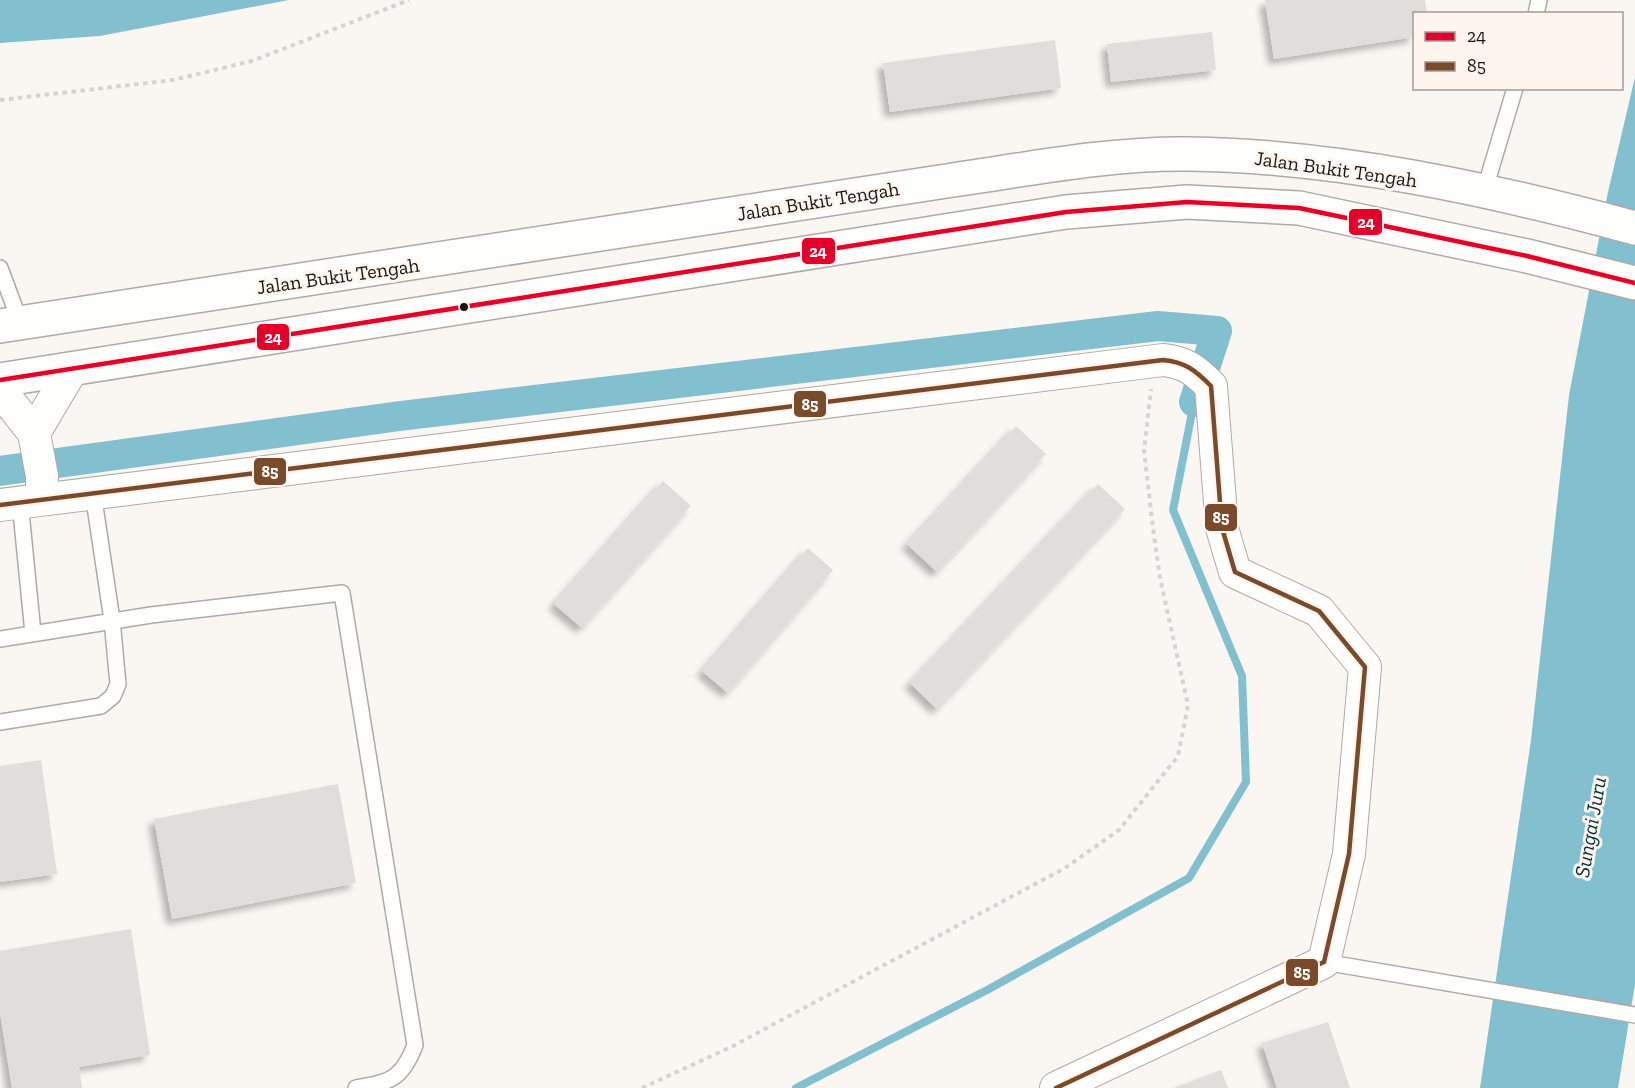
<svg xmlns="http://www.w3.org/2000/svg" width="1635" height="1088" viewBox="0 0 1635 1088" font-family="'Zilla Slab',serif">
	<defs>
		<filter id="shadow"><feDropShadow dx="-5.5" dy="5.5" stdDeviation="3" flood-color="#0004"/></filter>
	</defs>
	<rect width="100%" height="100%" fill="#faf6f2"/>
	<g fill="#83c0cf">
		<polygon points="0,0 289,0 100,36 0,43"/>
		<polygon points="1635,77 1635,984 1618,1088 1480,1088 1531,740 1569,395 1608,192"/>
	</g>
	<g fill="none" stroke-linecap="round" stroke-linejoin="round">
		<polyline stroke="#83c0cf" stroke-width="8" points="796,1088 989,989 1189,878 1246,782 1242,676 1173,510 1194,402"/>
		<polyline stroke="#83c0cf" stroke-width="30" points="0,471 400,416 1158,326 1217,331 1194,402"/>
	</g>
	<g fill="#e0dddb" filter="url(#shadow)">
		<polygon points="1265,0 1425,0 1427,14 1414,14 1414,37 1274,59"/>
		<polygon points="1212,32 1216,70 1111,82 1107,44"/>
		<polygon points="1055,40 1061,88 890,112 883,63"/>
		<polygon points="1016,426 1046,454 937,572 907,544"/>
		<polygon points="663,481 691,506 582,628 554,604"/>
		<polygon points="1098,484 1125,509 937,709 910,683"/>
		<polygon points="808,548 833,570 728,693 702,671"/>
		<polygon points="41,760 57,874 0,882 0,766"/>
		<polygon points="338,784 356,883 172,919 154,819"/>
		<polygon points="131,929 150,1055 79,1067 82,1088 12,1088 0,1013 0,951"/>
		<polygon points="1328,1022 1350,1088 1277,1088 1262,1043"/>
		<polygon points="1221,1070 1228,1088 1174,1088"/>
	</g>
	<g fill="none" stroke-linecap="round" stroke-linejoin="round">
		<g stroke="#aeaaa7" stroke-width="18">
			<g id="lane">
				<polyline points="1536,14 1539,0"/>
				<polyline points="1484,192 1515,88"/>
				<polyline points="0,268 20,322"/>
				<polyline points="20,502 33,633"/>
				<path d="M0 639 151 615 342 593 415 1045C402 1079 391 1082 356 1088"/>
				<polyline points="0,722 101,706 113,696 118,684 112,620 93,493"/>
				<polyline points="1324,962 1635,1015"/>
			</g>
		</g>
		<g stroke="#aeaaa7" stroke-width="34">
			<g id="street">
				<polyline points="0,390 34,433 42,476 42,499"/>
				<polyline points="34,433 72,369"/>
				<path d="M0 505 1163 360C1185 362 1195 370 1211 386L1222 528 1235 572 1319 611 1365 667 1349 854 1324 962 1056 1088"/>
			</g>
		</g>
		<g stroke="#aeaaa7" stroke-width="36">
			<g id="highway">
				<path d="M0 326 953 180C1029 169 1110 153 1188 154 1339 156 1490 189 1635 228"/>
				<polyline points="0,380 1066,212 1187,202 1299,208 1527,256 1635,283"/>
			</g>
		</g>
		<g stroke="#d5d4d3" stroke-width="4" stroke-dasharray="4.5 4.5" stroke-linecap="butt">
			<polyline points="0,100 173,80 252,61 409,0"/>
			<polyline points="642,1088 733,1046 1065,868 1119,830 1178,756 1188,705 1160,578 1153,528 1144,451 1151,389"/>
		</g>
		<use href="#lane" stroke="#fefefd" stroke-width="15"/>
		<use href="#street" stroke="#fefefd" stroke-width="32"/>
		<use href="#highway" stroke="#fefefd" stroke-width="33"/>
		<g stroke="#fef5ee" stroke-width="9">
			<polyline id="bus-1" points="0,380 1066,212 1187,202 1299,208 1527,256 1635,283"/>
		</g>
		<g stroke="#fef5ee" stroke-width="9">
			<path id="bus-2" d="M0 505 1163 360C1185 362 1195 370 1211 386L1222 528 1235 572 1319 611 1365 667 1349 854 1324 962 1056 1088"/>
		</g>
		<use href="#bus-1" stroke="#e4002b" stroke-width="4.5"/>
		<use href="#bus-2" stroke="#7a4b2a" stroke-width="4.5"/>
	</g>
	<circle fill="#181513" stroke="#fef5ee" stroke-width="2" cx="464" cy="307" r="5"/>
	<g text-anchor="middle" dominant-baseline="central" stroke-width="6" stroke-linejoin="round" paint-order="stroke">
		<g font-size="20" fill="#181513" stroke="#fef5ee">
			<text transform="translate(1336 169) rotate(8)">Jalan Bukit Tengah</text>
			<text transform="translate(818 201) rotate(-9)">Jalan Bukit Tengah</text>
			<text transform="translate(338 276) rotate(-8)">Jalan Bukit Tengah</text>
		</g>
		<g font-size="21" font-style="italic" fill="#032f39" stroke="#fef5ee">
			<text transform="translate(1590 827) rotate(-80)">Sungai Juru</text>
		</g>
	</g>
	<g stroke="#fef5ee" stroke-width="2">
		<rect x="1348" y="208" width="35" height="28" rx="6" fill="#e4002b"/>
		<rect x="801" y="237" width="35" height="28" rx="6" fill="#e4002b"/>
		<rect x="256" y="323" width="34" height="28" rx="6" fill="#e4002b"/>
		<rect x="793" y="390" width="34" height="28" rx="6" fill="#7a4b2a"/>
		<rect x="253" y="457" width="34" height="29" rx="6" fill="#7a4b2a"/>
		<rect x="1204" y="503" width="34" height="29" rx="6" fill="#7a4b2a"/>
		<rect x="1285" y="958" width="34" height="29" rx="6" fill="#7a4b2a"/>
	</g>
	<g font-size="16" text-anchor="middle" font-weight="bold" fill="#fff">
		<text x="1366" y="228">24</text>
		<text x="818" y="257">24</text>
		<text x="273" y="343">24</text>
		<text x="810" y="410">85</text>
		<text x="270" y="477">85</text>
		<text x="1221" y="523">85</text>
		<text x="1302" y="978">85</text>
	</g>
	<rect x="1413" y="12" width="210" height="78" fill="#fef5ee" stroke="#a29b96" stroke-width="1.5"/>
	<rect x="1425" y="32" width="30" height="9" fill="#e4002b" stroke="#a29b96" stroke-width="1.5"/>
	<text x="1467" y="42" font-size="18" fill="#181513">24</text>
	<rect x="1425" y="62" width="30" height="9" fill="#7a4b2a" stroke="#a29b96" stroke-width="1.5"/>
	<text x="1467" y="72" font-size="18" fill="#181513">85</text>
</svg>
